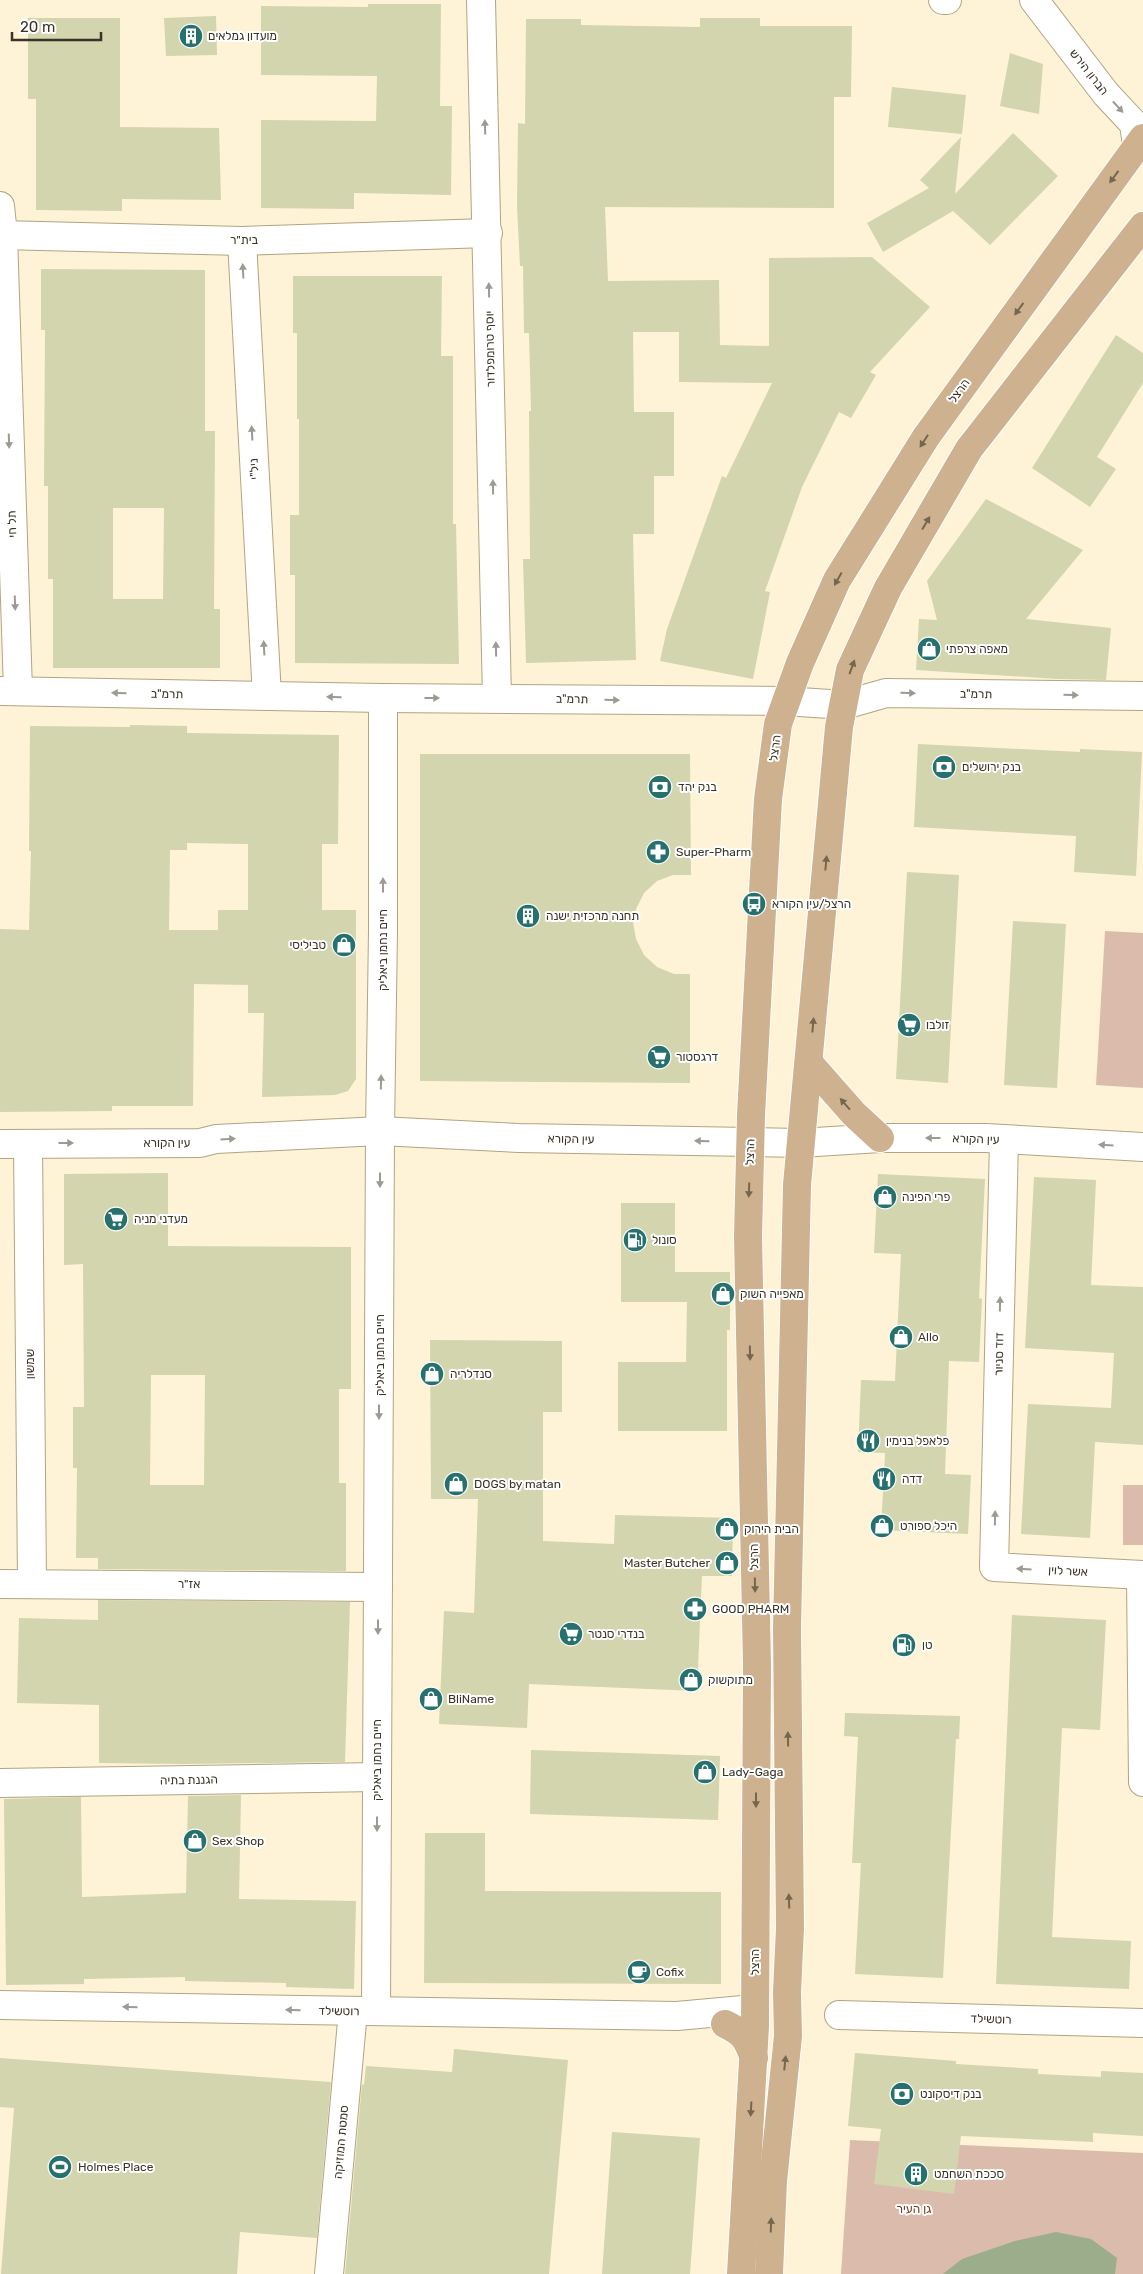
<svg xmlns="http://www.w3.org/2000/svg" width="1143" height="2274" viewBox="0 0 1143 2274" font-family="Rubik,'Noto Sans Hebrew',sans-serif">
	<rect width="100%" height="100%" fill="#fef3d6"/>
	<g fill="#dbbcac">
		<polygon points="1105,931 1143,933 1143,1088 1096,1085"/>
		<rect x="1123" y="1485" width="20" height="60"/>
		<polygon points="850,2140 1143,2153 1143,2274 841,2274"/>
	</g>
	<polygon fill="#9bad8b" points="1056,2232 1091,2239 1117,2258 1115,2274 943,2274 962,2259 1015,2241"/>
	<g fill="#d2d5ae" fill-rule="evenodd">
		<polygon points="368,4 441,4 440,106 452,106 451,195 354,193 354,209 261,208 261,120 376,121 377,76 261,75 261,6 368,7"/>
		<polygon points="216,16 217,55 166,56 164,18"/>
		<polygon points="28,18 120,18 120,127 219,128 221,200 122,199 122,211 36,210 36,99 28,99"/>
		<polygon points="700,18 760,18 760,26 852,26 851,97 834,97 834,208 605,207 608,281 719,280 720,345 769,346 769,258 872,257 930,307 870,372 876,375 851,418 839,412 802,487 765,591 770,592 753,679 660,661 667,629 722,476 726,478 772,383 679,382 679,332 633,332 634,412 674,412 674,476 654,476 654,534 633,534 636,660 526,663 523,559 530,559 529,411 531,411 529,333 524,333 523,266 520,266 517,207 518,123 525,124 526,19 581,19 581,25 700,27"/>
		<polygon points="1010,53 1043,64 1039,114 1000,106"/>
		<polygon points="892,87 966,95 962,134 888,127"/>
		<polygon points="1013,133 1058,176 990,245 953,211 883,252 867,223 929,188 920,180 961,137 955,194"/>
		<path d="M41 269 205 270V431H215L214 609H220V668H53V579H48V486H44L45 330H41ZM113 508H164L163 599H113Z"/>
		<polygon points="293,276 442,276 441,356 453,356 453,524 456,524 459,664 295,663 295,575 290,575 290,515 299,515 299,419 297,419 297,333 293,333"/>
		<polygon points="1116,335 1143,353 1143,383 1097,457 1116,469 1090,507 1032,468"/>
		<polygon points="986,499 1083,550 1026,619 1111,628 1106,680 1058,679 916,670 919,619 937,620 927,581"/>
		<path d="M130 725 187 726V733L339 735 338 844H322V910H356V1079L348 1091 335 1095 262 1097 264 1013H248V985L194 984 193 1106H112V1111L0 1112V929L29 930 31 851H29L30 726 130 727ZM187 843 248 844V910H218V930H169L170 850H187Z"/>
		<polygon points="918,744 1080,752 1080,749 1142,752 1136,876 1074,872 1076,836 914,827"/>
		<polygon points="420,754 690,754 691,875 673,875 657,881 644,893 636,909 633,922 636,939 644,955 657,967 674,974 690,974 690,1083 420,1081"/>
		<polygon points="907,872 959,875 948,1083 896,1079"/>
		<polygon points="1013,921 1066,924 1057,1088 1004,1085"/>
		<path d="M168 1173V1246L351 1247V1389H339V1483H346V1571L98 1569V1558H76L77 1468H73V1407H84L83 1264 64 1265V1174ZM151 1375H205L204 1485H150Z"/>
		<polygon points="878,1174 985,1179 979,1298 982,1299 979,1362 949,1361 945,1474 971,1475 968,1534 881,1530 885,1453 858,1452 861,1380 895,1381 901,1254 874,1253"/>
		<polygon points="1034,1177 1096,1180 1091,1285 1143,1287 1143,1445 1095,1442 1090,1538 1021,1534 1028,1404 1111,1408 1114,1353 1025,1348"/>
		<polygon points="621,1203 675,1203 675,1272 730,1272 730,1330 727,1330 727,1431 618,1431 618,1362 686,1362 687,1302 621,1302"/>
		<polygon points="430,1340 562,1341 562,1412 543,1412 543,1541 614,1544 615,1515 733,1518 732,1576 702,1576 697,1691 529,1684 527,1728 439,1724 444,1611 474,1613 478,1499 431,1499"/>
		<polygon points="98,1600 350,1602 345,1762 184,1764 99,1763 99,1705 17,1703 19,1618 98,1620"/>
		<polygon points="1012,1615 1106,1620 1100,1730 1062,1728 1052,1937 1131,1941 1129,1989 996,1984"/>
		<polygon points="845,1713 960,1716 959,1739 956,1739 943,1978 855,1974 861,1863 852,1863 858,1737 844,1736"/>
		<polygon points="531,1750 720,1756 718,1820 530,1814"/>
		<polygon points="241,1795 239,1899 356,1901 354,1989 286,1987 286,1983 185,1981 185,1977 84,1979 84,1984 6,1985 4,1799 81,1797 82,1897 186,1893 188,1796"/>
		<polygon points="425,1833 485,1833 485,1891 721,1892 721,1984 424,1983"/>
		<polygon points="454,2049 568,2060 549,2274 345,2274 362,2084 364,2085 366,2066 452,2072"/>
		<polygon points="855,2053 956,2061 956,2064 1038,2069 1038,2074 1101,2077 1101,2071 1143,2073 1143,2136 1093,2133 1093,2142 961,2136 954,2194 874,2184 881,2129 848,2126"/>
		<polygon points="0,2058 331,2082 317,2238 240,2232 237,2274 1,2274 14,2108 0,2107"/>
		<polygon points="612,2132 700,2138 690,2274 602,2274"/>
	</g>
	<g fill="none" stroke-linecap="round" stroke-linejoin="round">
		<g stroke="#b1a482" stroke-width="30">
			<g id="minor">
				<polyline points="481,0 497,698"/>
				<polyline points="943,0 947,0"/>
				<polyline points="1034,0 1106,94 1134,124 1137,145"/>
				<polyline points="0,206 3,235 18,691"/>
				<polyline points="0,235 242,241 488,233"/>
				<polyline points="242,241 267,696"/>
				<polyline points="0,691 383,698 785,701 844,705 886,693 1143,696"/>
				<polyline points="1004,1140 994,1567 1143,1575"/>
				<polyline points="0,1144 200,1143 216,1139 380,1131 519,1138 800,1143 880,1138 986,1138 1143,1147"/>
				<polyline points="28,1144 32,1583"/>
				<polyline points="1141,1575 1143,1782"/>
				<polyline points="0,1584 378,1587"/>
				<polyline points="0,1783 377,1777"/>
				<polyline points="0,2005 677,2016 754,2009"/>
				<polyline points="376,2011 380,1131 383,931 383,698"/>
				<polyline points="839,2015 1143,2023"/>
				<polyline points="329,2274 353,2011"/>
			</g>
		</g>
		<g stroke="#fff" stroke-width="30">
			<g id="major">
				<polyline points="809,1063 854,1114 880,1138"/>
				<path d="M725 2024C744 2033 747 2039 754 2058"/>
				<polyline points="741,2274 755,2026 757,1665 748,1237 751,1115 768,799 778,724 800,663 837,580 926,437 1143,138"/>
				<polyline points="769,2274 773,2181 788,2036 787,1992 790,1928 787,1628 797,1185 839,727 850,670 888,588 969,449 1143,226"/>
			</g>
		</g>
		<use href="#minor" stroke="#fff" stroke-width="28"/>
		<use href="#major" stroke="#ceb18e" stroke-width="28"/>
	</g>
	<defs><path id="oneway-solid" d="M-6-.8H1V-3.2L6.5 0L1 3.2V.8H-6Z" transform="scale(1.25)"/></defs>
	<g fill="#9c9a92">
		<use href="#oneway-solid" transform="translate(1118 107) rotate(47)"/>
		<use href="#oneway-solid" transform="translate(485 127) rotate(-92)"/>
		<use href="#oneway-solid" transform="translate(243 271) rotate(-93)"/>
		<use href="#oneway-solid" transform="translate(489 290) rotate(-91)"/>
		<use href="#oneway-solid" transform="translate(252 433) rotate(-93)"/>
		<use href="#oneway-solid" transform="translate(9 441) rotate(88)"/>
		<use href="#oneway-solid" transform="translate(493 487) rotate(-91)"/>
		<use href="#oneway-solid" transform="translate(15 603) rotate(88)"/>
		<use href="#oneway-solid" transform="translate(264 648) rotate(-93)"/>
		<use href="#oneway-solid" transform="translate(496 649) rotate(-91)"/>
		<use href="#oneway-solid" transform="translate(119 693) rotate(-179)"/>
		<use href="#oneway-solid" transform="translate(908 693) rotate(1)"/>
		<use href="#oneway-solid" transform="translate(1071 695) rotate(1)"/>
		<use href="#oneway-solid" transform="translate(334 697) rotate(-179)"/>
		<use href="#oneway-solid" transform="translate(432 698)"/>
		<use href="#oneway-solid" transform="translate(612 700) rotate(1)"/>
		<use href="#oneway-solid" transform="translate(383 885) rotate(-90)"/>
		<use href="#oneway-solid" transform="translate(381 1082) rotate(-89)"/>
		<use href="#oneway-solid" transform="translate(933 1138) rotate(-180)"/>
		<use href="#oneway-solid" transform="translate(228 1139) rotate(-3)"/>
		<use href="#oneway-solid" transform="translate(702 1141) rotate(-179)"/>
		<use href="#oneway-solid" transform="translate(66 1143)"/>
		<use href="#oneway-solid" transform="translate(1106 1145) rotate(-176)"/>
		<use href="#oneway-solid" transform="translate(380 1180) rotate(90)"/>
		<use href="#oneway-solid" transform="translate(1000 1304) rotate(-89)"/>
		<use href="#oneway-solid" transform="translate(379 1412) rotate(90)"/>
		<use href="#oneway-solid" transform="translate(995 1518) rotate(-89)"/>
		<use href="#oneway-solid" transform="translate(1024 1569) rotate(-177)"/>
		<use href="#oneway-solid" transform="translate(378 1627) rotate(90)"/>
		<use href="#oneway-solid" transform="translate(377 1824) rotate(90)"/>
		<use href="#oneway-solid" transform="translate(130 2007) rotate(-179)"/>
		<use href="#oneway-solid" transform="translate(293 2010) rotate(-179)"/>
	</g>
	<g fill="#756650">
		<use href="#oneway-solid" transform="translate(1114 177) rotate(126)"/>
		<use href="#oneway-solid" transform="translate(1019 309) rotate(126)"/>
		<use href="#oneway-solid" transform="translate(924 441) rotate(123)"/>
		<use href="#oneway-solid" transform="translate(926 523) rotate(-59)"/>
		<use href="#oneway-solid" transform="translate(838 579) rotate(119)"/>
		<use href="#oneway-solid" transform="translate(852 667) rotate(-70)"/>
		<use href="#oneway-solid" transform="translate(826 863) rotate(-85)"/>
		<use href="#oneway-solid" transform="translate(813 1025) rotate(-85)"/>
		<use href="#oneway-solid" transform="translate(845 1104) rotate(-131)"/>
		<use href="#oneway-solid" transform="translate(749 1190) rotate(92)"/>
		<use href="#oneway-solid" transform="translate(750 1353) rotate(89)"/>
		<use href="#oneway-solid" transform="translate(755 1585) rotate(89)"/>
		<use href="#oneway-solid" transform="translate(788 1739) rotate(-91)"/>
		<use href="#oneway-solid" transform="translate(756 1800) rotate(90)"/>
		<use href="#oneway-solid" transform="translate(789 1901) rotate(-92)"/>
		<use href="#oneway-solid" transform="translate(785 2063) rotate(-84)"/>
		<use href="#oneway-solid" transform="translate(751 2109) rotate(93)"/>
		<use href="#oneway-solid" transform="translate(771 2225) rotate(-88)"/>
	</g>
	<defs>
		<g id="building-disc" transform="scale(1.25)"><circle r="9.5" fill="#26716e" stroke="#fff"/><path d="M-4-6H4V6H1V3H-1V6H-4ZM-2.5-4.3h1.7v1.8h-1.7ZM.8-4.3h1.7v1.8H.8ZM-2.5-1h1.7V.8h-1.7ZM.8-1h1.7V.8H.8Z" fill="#fff"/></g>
		<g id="shop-disc" transform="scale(1.25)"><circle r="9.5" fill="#26716e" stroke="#fff"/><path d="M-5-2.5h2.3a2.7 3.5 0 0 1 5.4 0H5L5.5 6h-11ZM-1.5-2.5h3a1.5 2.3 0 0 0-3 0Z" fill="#fff"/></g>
		<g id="bank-disc" transform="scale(1.25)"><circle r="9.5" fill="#26716e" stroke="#fff"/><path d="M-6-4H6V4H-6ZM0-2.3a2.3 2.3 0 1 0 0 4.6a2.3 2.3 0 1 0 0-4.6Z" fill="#fff"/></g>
		<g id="pharmacy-disc" transform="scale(1.25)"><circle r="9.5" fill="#26716e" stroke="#fff"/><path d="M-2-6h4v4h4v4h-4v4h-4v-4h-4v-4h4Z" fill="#fff"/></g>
		<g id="bus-disc" transform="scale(1.25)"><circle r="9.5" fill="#26716e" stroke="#fff"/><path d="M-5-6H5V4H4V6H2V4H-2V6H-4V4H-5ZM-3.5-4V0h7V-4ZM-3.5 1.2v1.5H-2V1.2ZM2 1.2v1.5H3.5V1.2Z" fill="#fff"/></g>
		<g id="supermarket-disc" transform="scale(1.25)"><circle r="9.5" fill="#26716e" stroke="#fff"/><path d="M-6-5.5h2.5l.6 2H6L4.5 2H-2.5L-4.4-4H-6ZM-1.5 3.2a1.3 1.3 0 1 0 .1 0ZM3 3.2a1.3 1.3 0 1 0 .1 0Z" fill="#fff"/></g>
		<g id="fuel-disc" transform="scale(1.25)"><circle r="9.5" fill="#26716e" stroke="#fff"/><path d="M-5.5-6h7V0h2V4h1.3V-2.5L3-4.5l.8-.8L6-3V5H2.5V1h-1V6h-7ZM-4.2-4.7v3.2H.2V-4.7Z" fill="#fff"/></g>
		<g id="restaurant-disc" transform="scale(1.25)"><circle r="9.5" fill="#26716e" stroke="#fff"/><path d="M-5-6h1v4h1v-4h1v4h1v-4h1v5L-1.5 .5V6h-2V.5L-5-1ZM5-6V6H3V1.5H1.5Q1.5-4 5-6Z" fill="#fff"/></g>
		<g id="cafe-disc" transform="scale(1.25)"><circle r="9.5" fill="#26716e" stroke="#fff"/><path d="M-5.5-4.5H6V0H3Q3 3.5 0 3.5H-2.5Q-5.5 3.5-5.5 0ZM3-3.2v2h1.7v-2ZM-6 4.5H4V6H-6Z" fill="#fff"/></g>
		<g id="stadium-disc" transform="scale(1.25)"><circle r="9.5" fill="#26716e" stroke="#fff"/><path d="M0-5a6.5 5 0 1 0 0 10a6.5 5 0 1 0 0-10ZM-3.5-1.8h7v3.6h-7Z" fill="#fff"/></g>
	</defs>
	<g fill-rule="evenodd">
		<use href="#building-disc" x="191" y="36"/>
		<use href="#shop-disc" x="929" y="649"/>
		<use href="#bank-disc" x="944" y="767"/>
		<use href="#bank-disc" x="660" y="787"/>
		<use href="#pharmacy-disc" x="658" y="852"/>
		<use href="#bus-disc" x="754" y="904"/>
		<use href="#building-disc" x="528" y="916"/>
		<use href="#shop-disc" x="344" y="945"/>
		<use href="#supermarket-disc" x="909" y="1025"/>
		<use href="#supermarket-disc" x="659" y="1057"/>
		<use href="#shop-disc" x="885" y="1197"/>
		<use href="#supermarket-disc" x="116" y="1219"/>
		<use href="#fuel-disc" x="635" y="1240"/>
		<use href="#shop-disc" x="723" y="1294"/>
		<use href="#shop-disc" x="901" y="1337"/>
		<use href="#shop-disc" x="432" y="1374"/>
		<use href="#restaurant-disc" x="868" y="1441"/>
		<use href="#restaurant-disc" x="884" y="1479"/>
		<use href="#shop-disc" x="456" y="1484"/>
		<use href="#shop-disc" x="882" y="1526"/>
		<use href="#shop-disc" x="727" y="1529"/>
		<use href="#shop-disc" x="727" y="1563"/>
		<use href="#pharmacy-disc" x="695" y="1609"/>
		<use href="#supermarket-disc" x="571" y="1634"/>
		<use href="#fuel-disc" x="904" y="1645"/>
		<use href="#shop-disc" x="691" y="1680"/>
		<use href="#shop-disc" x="431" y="1699"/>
		<use href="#shop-disc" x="705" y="1772"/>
		<use href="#shop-disc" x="195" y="1841"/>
		<use href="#cafe-disc" x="639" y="1972"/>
		<use href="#bank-disc" x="902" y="2094"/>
		<use href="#stadium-disc" x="60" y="2167"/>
		<use href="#building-disc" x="916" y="2174"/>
	</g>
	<g text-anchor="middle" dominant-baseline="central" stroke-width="4" stroke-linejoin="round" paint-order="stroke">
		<g font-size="12" fill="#3a3426" stroke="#fff" text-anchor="start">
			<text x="208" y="36">מועדון גמלאים</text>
			<text x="946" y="649">מאפה צרפתי</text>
			<text x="962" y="767">בנק ירושלים</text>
			<text x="678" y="787">בנק יהד</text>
			<text x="676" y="852">Super-Pharm</text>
			<text x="772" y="904">הרצל/עין הקורא</text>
			<text x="546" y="916">תחנה מרכזית ישנה</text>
			<text x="326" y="945" text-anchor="end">טביליסי</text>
			<text x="926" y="1025">זולבו</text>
			<text x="676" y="1057">דרגסטור</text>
			<text x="902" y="1197">פרי הפינה</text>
			<text x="134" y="1219">מעדני מניה</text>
			<text x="652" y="1240">סונול</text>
			<text x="740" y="1294">מאפייה השוק</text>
			<text x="918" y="1337">Allo</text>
			<text x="450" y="1374">סנדלריה</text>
			<text x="886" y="1441">פלאפל בנימין</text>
			<text x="902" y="1479">דדה</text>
			<text x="474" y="1484">DOGS by matan</text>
			<text x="900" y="1526">היכל ספורט</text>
			<text x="744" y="1529">הבית הירוק</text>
			<text x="710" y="1563" text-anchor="end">Master Butcher</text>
			<text x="712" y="1609">GOOD PHARM</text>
			<text x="588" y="1634">בנדרי סנטר</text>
			<text x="922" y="1645">טן</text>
			<text x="708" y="1680">מתוקשוק</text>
			<text x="448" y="1699">BliName</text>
			<text x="722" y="1772">Lady-Gaga</text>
			<text x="212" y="1841">Sex Shop</text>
			<text x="656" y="1972">Cofix</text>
			<text x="920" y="2094">בנק דיסקונט</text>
			<text x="78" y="2167">Holmes Place</text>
			<text x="934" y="2174">סככת השחמט</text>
		</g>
		<g font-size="12" fill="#3a3426" stroke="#fff">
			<text transform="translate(1089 72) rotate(52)">הברון הירש</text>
			<text x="244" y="240">בית"ר</text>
			<text transform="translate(490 349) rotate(-91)">יוסף טרומפלדור</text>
			<text transform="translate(959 391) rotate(-54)">הרצל</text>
			<text transform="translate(254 469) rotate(-93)">ניל"י</text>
			<text transform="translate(12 524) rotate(-92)">תל חי</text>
			<text transform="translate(167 694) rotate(1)">תרמ"ב</text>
			<text transform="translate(976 694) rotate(1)">תרמ"ב</text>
			<text transform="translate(572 699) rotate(1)">תרמ"ב</text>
			<text transform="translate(775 748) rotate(-83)">הרצל</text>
			<text transform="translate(383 950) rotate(-90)">חיים נחמן ביאליק</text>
			<text transform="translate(571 1139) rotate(1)">עין הקורא</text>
			<text transform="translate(976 1139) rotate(2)">עין הקורא</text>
			<text x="167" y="1143">עין הקורא</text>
			<text transform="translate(750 1152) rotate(-88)">הרצל</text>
			<text transform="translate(999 1354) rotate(-89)">דוד סניור</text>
			<text transform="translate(380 1355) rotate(-90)">חיים נחמן ביאליק</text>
			<text transform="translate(30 1364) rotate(-90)">שמשון</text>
			<text transform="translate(754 1557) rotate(-91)">הרצל</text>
			<text transform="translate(1068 1571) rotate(3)">אשר לוין</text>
			<text x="189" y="1584">אז"ר</text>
			<text transform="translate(377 1760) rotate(-90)">חיים נחמן ביאליק</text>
			<text transform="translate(189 1780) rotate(-1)">הגננת בתיה</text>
			<text transform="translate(755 1962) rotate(-90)">הרצל</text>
			<text transform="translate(339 2011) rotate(1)">רוטשילד</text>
			<text transform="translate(991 2019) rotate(2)">רוטשילד</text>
			<text transform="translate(341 2142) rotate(-85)">סמטת המוזיקה</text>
		</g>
		<g font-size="12" fill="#6d3c1f" stroke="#fff">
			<text x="914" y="2209">גן העיר</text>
		</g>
	</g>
	<path d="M12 32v8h89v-8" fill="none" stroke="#3a3426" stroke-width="2.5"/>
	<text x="20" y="32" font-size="15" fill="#3a3426" stroke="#ffffff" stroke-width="4" paint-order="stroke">20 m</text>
</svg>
